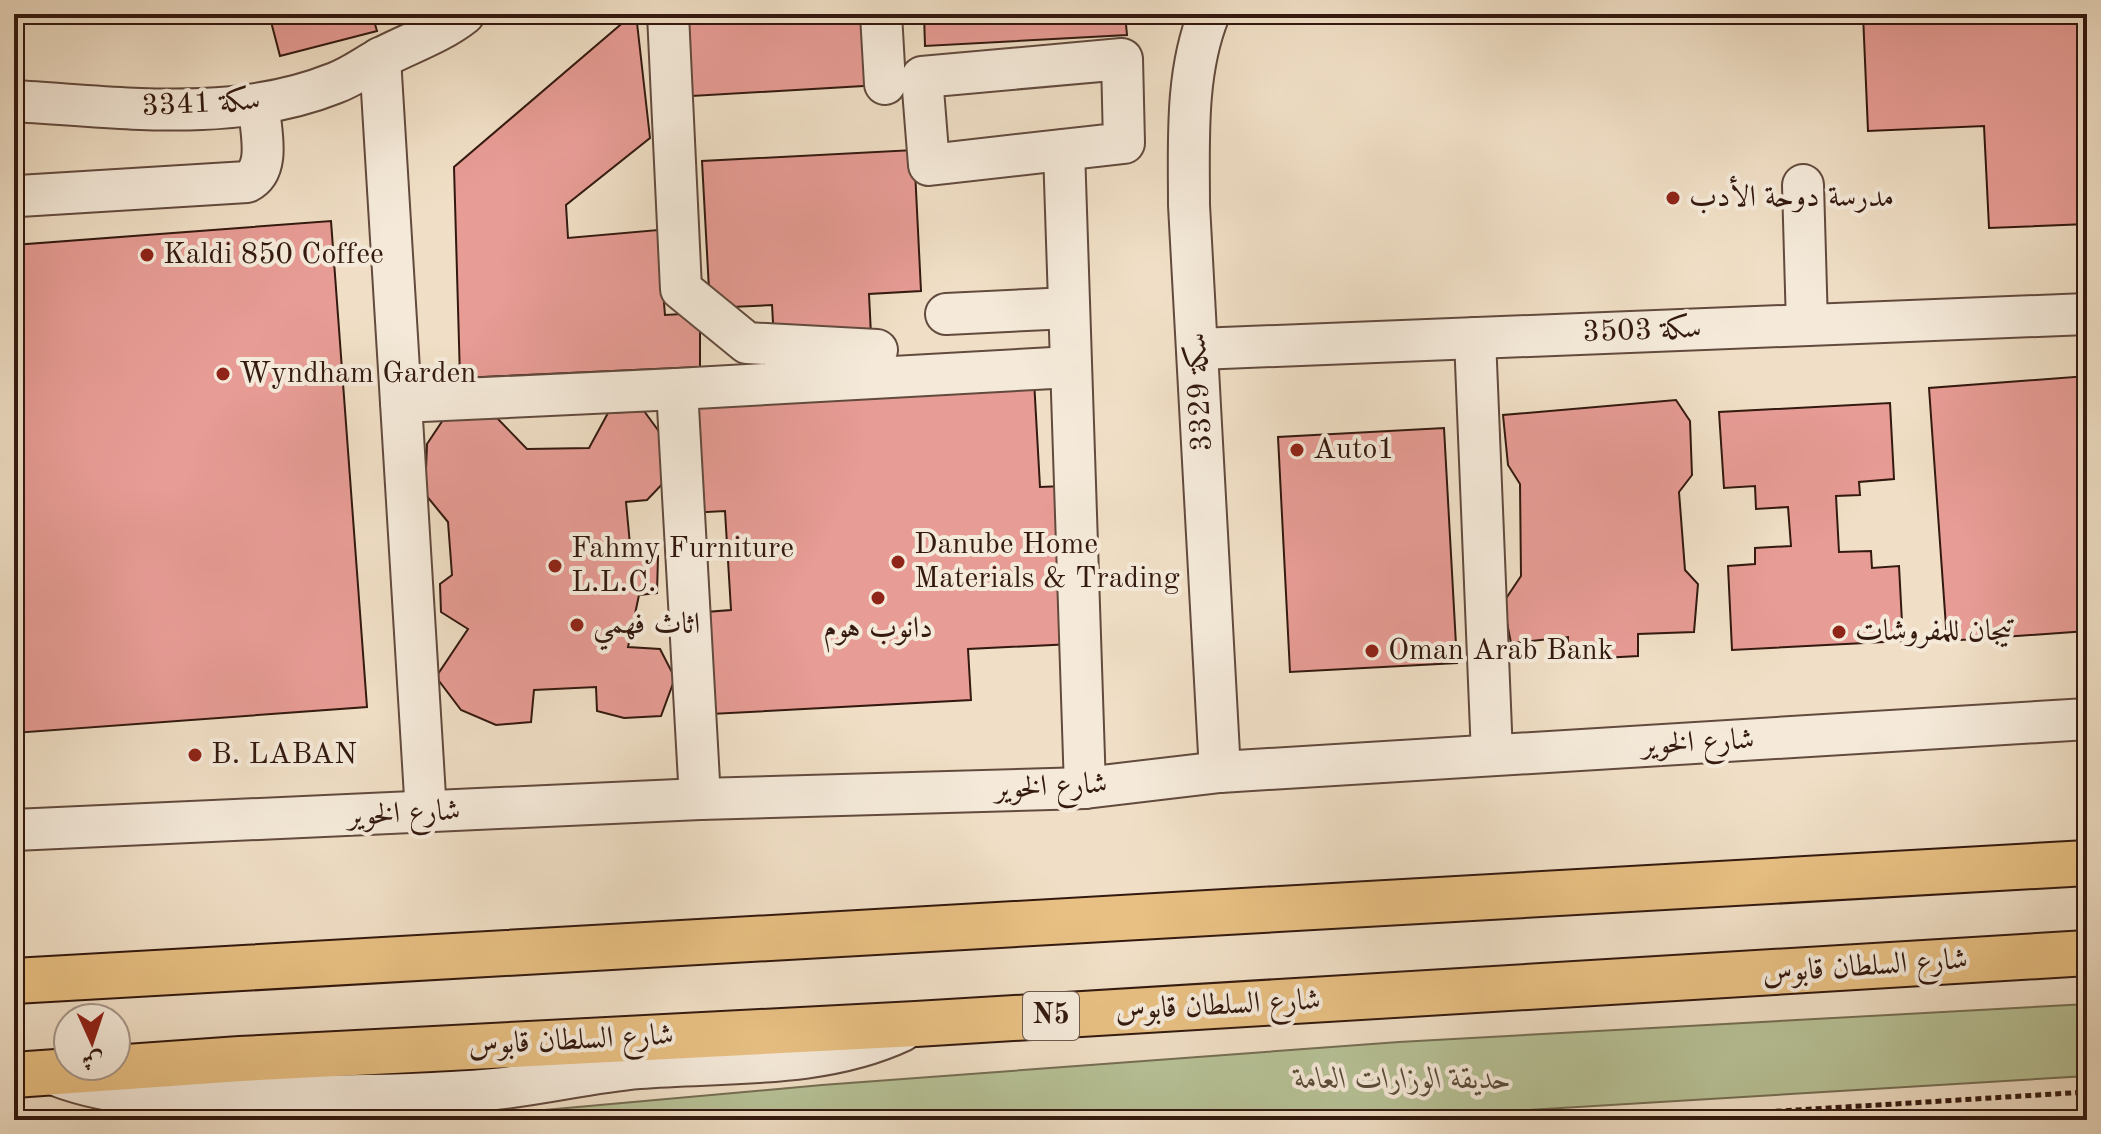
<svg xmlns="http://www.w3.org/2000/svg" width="2101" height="1134" viewBox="0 0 2101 1134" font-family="'Old Standard TT',Amiri,serif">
	<rect width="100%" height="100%" fill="#f0dfc6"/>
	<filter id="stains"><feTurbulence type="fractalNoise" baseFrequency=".0025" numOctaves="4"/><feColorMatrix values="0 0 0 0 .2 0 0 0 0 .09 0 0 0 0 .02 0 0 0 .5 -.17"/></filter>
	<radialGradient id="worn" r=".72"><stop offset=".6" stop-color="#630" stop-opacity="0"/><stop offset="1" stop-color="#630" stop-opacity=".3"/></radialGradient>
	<polygon fill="#b7c297" stroke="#756e53" stroke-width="2" points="2087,1004 2087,1076 1363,1120 273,1120 467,1117 822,1085 1399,1042"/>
	<g fill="#e79c95" stroke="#33190f" stroke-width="2">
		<polygon points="269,14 372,14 377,31 280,56"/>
		<polygon points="633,14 636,14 650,138 566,205 568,238 658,230 665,315 700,313 700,367 460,378 454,167"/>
		<polygon points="670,14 875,14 880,85 675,97"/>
		<polygon points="924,14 1125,14 1127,35 925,46"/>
		<polygon points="1863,14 2087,14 2087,224 1989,228 1984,126 1868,131"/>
		<polygon points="914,150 921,291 869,294 871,335 774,340 772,305 710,308 702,161"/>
		<polygon points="331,221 367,707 14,733 14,245"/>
		<polygon points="2087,376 2087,631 1947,641 1929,388"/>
		<polygon points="1034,380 1040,487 1064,486 1073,644 968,649 971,700 711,714 706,612 731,610 725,511 688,513 682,399"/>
		<polygon points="1676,400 1690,421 1692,475 1679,492 1685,570 1698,584 1694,632 1638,634 1638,656 1567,660 1568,637 1511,643 1503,603 1521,576 1520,484 1508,465 1503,415"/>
		<polygon points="1890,403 1894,479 1859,482 1860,495 1836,496 1839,552 1871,551 1872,568 1899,566 1903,641 1732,650 1728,566 1755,564 1755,548 1791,546 1788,507 1756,509 1755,486 1724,488 1719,412"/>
		<polygon points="644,411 663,437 670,476 647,500 626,502 631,555 658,556 657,593 639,595 628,647 660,649 675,678 661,716 624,718 597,711 596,687 534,690 531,722 496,725 461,710 436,677 468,629 441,612 440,584 452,575 448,522 425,494 427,444 443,420 497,418 527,449 589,448 608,413"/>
		<polygon points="1444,428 1457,663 1290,672 1278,437"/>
	</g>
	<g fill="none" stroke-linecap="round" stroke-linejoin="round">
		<g stroke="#624a3d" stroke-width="44">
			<g id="minor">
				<polyline points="668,14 681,289 747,343 877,350"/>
				<polyline points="881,14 885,84"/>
				<path d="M1209 14C1185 73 1189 143 1189 205L1220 772"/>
				<polyline points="380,58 426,813"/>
				<polygon points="1122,59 1124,143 929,165 922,77"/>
				<path d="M14 101C121 107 233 124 335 83 352 77 367 65 383 57 410 43 440 33 464 14"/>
				<polyline points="1064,150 1085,788"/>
				<polyline points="1803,185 1807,325"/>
				<path d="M14 194 19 196 247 182C272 169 260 130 259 106"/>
				<polyline points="946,314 1069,308"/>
				<polyline points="1475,338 1492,755"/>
				<polyline points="1198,349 2087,314"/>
				<polyline points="401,402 677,389"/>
				<polyline points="700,799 677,389 1071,367"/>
				<polyline points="14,830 700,799 1085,788 1220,772 2087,719"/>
				<path d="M55 1075C123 1101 193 1098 265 1096 341 1095 419 1096 495 1089 544 1084 591 1072 639 1068 727 1061 821 1069 902 1031"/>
			</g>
		</g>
		<g stroke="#33190f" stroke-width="48">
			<g id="highway">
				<polyline points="14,981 2087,863"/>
				<polyline points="14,1075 240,1059 916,1024 2087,953"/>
			</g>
		</g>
		<polyline stroke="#33190f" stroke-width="5" stroke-dasharray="6 4" stroke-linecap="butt" points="1636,1120 2087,1092"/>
		<use href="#minor" stroke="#f5eada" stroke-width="40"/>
		<use href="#highway" stroke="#e8c083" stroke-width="44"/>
	</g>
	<g fill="#8f2418" stroke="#f5eada" stroke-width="3">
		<circle cx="1673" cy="198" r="8"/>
		<circle cx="147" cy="255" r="8"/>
		<circle cx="223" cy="374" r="8"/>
		<circle cx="1297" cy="450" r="8"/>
		<circle cx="898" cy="562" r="8"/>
		<circle cx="555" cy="566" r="8"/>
		<circle cx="878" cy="598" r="8"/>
		<circle cx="577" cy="625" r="8"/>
		<circle cx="1839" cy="632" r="8"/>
		<circle cx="1372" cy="651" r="8"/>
		<circle cx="195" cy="755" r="8"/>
	</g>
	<g text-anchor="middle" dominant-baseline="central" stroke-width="8" stroke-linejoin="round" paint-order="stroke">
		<rect fill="#f5eada" stroke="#6d584c" stroke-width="2" x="1023" y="992" width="56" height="48" rx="6"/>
		<g font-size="28" font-weight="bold" fill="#33190f">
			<text x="1051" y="1016">N5</text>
		</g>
		<g font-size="30" fill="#33190f" stroke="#f5eada">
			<text transform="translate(201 104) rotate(-3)">سكة 3341</text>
			<text transform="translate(1642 331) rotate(-2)">سكة 3503</text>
			<text transform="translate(1200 392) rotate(-93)">سكة 3329</text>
			<text transform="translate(1698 743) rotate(-3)">شارع الخوير</text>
			<text transform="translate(1051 787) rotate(-3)">شارع الخوير</text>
			<text transform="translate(404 814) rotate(-3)">شارع الخوير</text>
			<text transform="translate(1865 967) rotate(-4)">شارع السلطان قابوس</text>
			<text transform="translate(1218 1006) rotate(-3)">شارع السلطان قابوس</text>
			<text transform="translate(571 1041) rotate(-3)">شارع السلطان قابوس</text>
		</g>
		<g font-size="30" fill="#33190f" stroke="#f5eada" text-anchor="start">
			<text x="1689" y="198">مدرسة دوحة الأدب</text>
			<text x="163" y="255">Kaldi 850 Coffee</text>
			<text x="239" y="374">Wyndham Garden</text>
			<text x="1313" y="450">Auto1</text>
			<text x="914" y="545">Danube Home<tspan x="914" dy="34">Materials &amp; Trading</tspan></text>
			<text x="571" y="549">Fahmy Furniture<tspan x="571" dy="34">L.L.C.</tspan></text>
			<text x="593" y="625">اثاث فهمي</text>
			<text x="878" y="629" text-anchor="middle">دانوب هوم</text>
			<text x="1855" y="632">تيجان للمفروشات</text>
			<text x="1388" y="651">Oman Arab Bank</text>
			<text x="211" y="755">B. LABAN</text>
		</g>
		<g font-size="30" font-style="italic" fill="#5b4c38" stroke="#f5eada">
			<text x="1403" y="1080">حديقة الوزارات العامة</text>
		</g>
	</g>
	<rect width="2101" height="1134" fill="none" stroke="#f0dfc6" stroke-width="48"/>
	<rect x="16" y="16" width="2069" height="1102" fill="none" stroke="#33190f" stroke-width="4"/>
	<rect x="24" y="24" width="2053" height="1086" fill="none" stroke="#33190f" stroke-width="2"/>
	<g transform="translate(92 1042) rotate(177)"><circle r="38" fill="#f5eada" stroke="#a79689" stroke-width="2"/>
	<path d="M0-6L14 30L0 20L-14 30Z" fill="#8f2418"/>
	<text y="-12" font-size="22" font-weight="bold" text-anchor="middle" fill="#33190f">ش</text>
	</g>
	<rect width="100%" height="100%" filter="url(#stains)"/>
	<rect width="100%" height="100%" fill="url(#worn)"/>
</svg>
